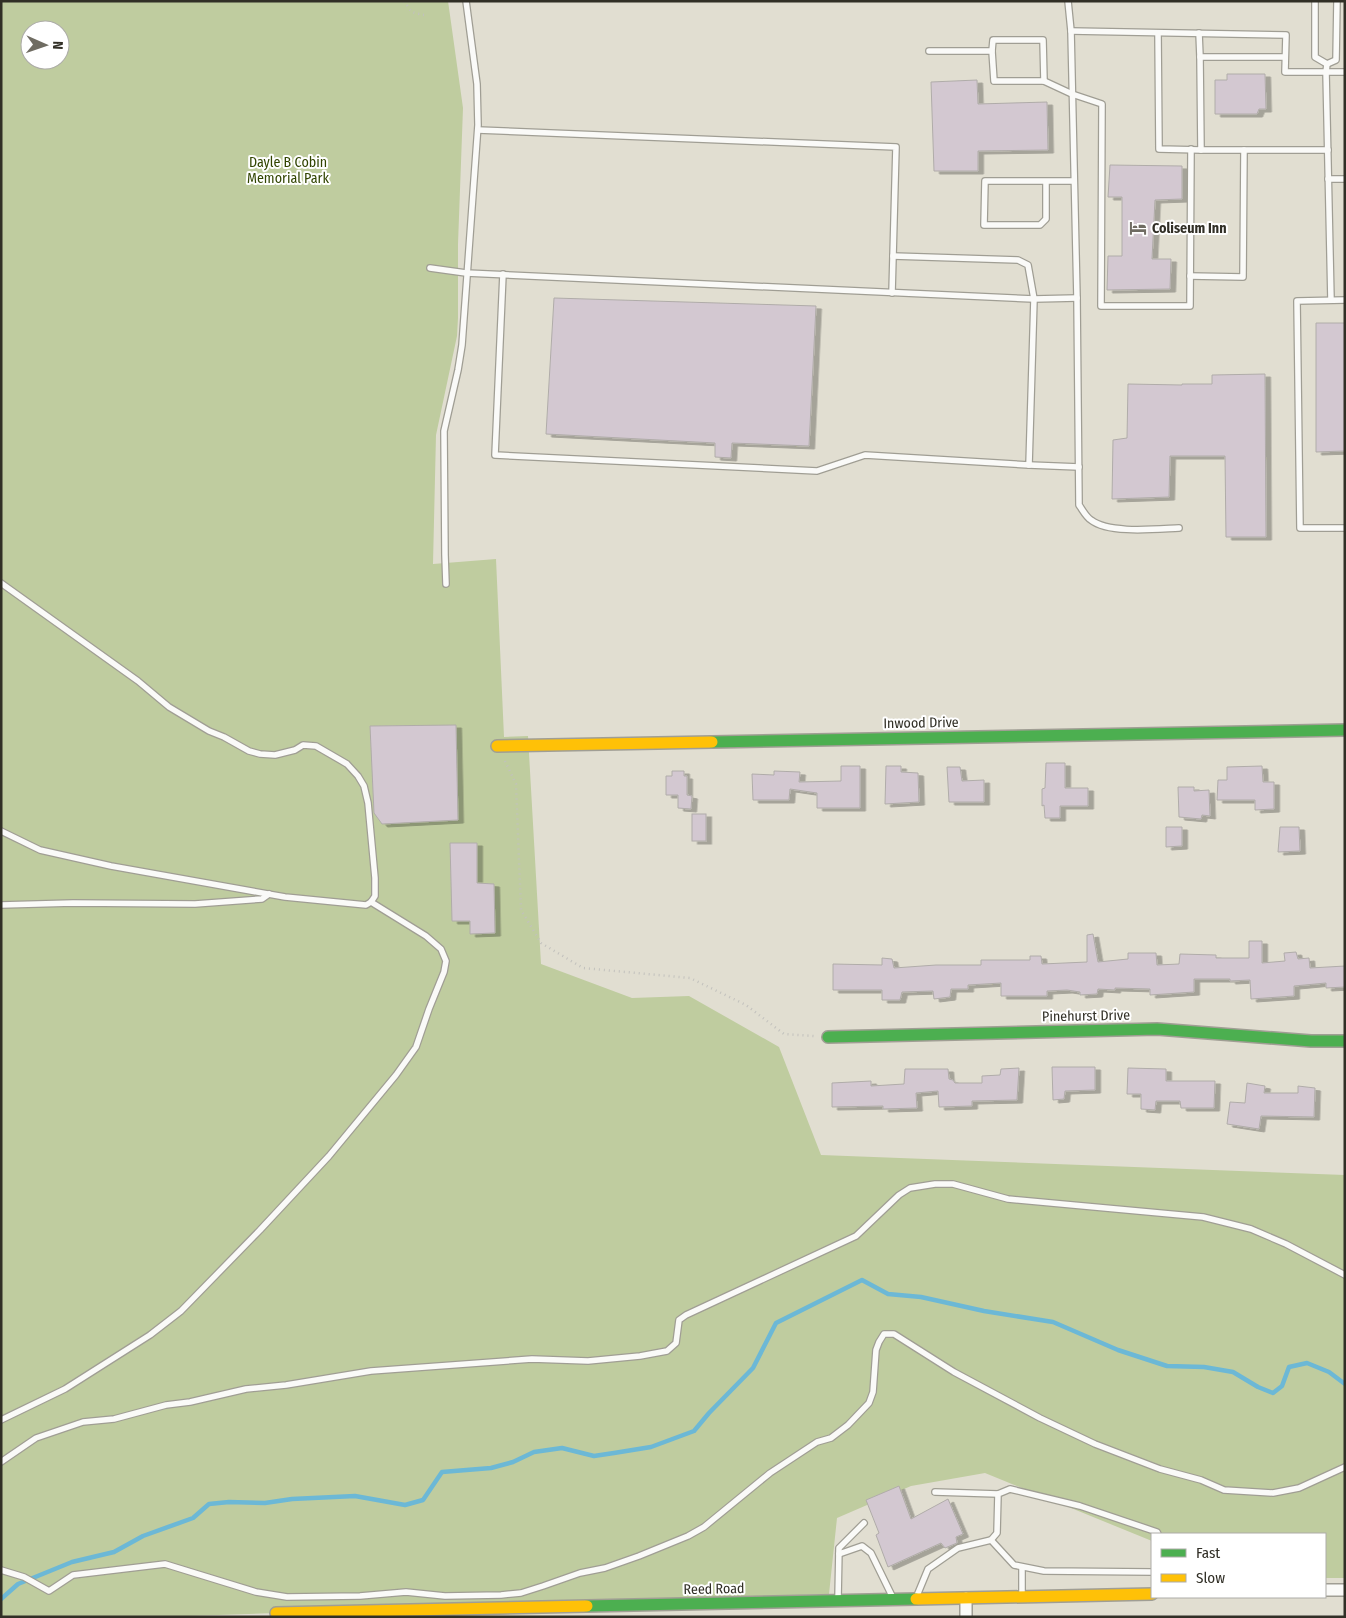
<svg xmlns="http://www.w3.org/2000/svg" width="1346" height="1618" viewBox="0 0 1346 1618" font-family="'Fira Sans Condensed',sans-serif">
	<defs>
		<filter id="shadow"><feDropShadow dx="5.5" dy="3" stdDeviation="0" flood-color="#0004"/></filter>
	</defs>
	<rect width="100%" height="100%" fill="#e1ded1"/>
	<path fill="#bfcc9f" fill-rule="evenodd" d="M1 1H448L463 108 458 244V318L457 336 436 435 433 564 496 559 504 737 528 736 541 964 632 998 689 996 779 1047 821 1155 1345 1175V1578H1325V1534H1152V1541L985 1473 911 1486 837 1518 829 1594 158 1617H1ZM30 30H60V60H30Z"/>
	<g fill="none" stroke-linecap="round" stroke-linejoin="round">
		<polyline stroke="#6cb8d6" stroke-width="4.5" points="1,1599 18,1584 72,1562 114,1552 143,1536 193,1518 209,1504 229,1502 265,1503 292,1499 355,1496 405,1505 423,1500 442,1472 491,1468 513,1462 534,1452 562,1448 594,1456 614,1453 651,1447 694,1431 709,1413 753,1368 776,1323 862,1280 888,1294 921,1297 984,1311 1053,1322 1118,1350 1167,1366 1204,1367 1233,1372 1258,1387 1273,1393 1282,1386 1289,1367 1307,1363 1329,1372 1345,1384"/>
	</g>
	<g fill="#d3c8d1" stroke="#b0aca9" filter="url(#shadow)">
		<polygon points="1227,74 1265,74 1266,109 1259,109 1257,114 1215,114 1215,80 1227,80"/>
		<polygon points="977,80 978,104 1047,102 1048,150 978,151 978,171 934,171 931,82"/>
		<polygon points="1110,165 1182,166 1182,199 1155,200 1152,259 1171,259 1170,289 1107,290 1108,256 1122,256 1122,197 1108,197"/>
		<polygon points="554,298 816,306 809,446 732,443 731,458 715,457 715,443 546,434"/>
		<polygon points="1316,323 1345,323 1345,451 1316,452"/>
		<polygon points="1265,374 1266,537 1226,537 1225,456 1170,456 1169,497 1112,499 1113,440 1127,438 1128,384 1182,385 1182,384 1212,384 1212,375"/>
		<polygon points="456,725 458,820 382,824 374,813 370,726"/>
		<polygon points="1046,763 1065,763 1065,788 1088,788 1088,806 1060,806 1060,818 1045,818 1044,805 1042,806 1042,789 1045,788"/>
		<polygon points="841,766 860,766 860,808 817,808 817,793 790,789 789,800 753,800 752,774 774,775 774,771 800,772 799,782 841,781"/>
		<polygon points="886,766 901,766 901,772 918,773 919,802 885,804"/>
		<polygon points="1262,766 1263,782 1274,782 1274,809 1255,810 1255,800 1217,800 1218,780 1227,780 1227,767"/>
		<polygon points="947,767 960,767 962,781 984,780 984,802 949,802"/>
		<polygon points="672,771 684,771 684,776 687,776 687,795 692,796 691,809 678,808 678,795 666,795 666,776 672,776"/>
		<polygon points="1178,787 1194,787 1194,791 1209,790 1210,816 1202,815 1201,819 1179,817"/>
		<rect x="692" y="814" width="14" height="27"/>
		<polygon points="1166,827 1182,827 1182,846 1166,847"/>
		<polygon points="1280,827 1299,827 1300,851 1278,852"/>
		<polygon points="450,843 477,843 477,883 494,884 495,933 470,934 470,921 452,921"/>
		<polygon points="1093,934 1098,962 1128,959 1128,953 1156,953 1157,965 1179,964 1180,954 1216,955 1216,958 1249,958 1249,941 1262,941 1262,963 1285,961 1284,953 1296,952 1298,959 1309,958 1310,968 1345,966 1345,987 1326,988 1326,983 1294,986 1294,996 1251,999 1250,980 1230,981 1230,979 1194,979 1194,992 1150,995 1150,989 1115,988 1115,990 1098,989 1097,994 1080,995 1080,992 1067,990 1047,991 1047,996 1001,996 1001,983 968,985 968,989 951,989 950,997 934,999 933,991 902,992 900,1000 882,1000 882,990 833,990 833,964 882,965 882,958 892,959 894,968 936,965 981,965 981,960 1030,960 1030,956 1041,956 1042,964 1087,962 1087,935"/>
		<polygon points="1052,1067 1095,1067 1095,1090 1065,1091 1064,1099 1053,1100"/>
		<polygon points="1019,1068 1017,1100 972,1101 972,1106 939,1107 938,1091 916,1093 917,1108 883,1109 883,1106 832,1107 832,1083 871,1081 871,1086 904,1084 905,1069 948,1069 949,1079 953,1080 955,1083 982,1083 982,1076 1000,1075 1001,1069"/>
		<polygon points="1128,1068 1166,1069 1166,1081 1215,1081 1214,1108 1181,1108 1180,1101 1156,1101 1155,1110 1141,1109 1141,1094 1127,1094"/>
		<polygon points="1247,1083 1265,1086 1264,1093 1298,1093 1298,1086 1315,1088 1314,1117 1261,1116 1259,1129 1227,1124 1230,1102 1245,1103"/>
		<polygon points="899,1486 911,1519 948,1499 963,1534 956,1537 957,1543 945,1548 941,1543 888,1567 876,1535 879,1533 866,1500"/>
	</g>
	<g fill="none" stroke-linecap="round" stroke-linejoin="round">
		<g stroke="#a09e94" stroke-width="8">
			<g id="lane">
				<path d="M1068 1 1071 31 1077 298 1079 505C1082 509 1086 517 1091 520 1109 534 1156 529 1179 528"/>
				<polyline points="1315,1 1315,57 1327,64"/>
				<polyline points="1071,31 1286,35 1285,72 1326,72 1327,64"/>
				<polyline points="1158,33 1159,149 1201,150 1200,57"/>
				<polyline points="1199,33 1200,57 1285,57"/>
				<polyline points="929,51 992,51 994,81 1044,81 1072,94 1102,104 1101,306 1190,306 1191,149"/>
				<polyline points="992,51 993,40 1043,40 1044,81"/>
				<polyline points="1327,64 1336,60 1337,1"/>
				<polyline points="478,130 896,147 892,293"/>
				<polyline points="1201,150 1328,150"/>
				<polyline points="1328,179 1345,179"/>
				<polyline points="1046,181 1046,219 1040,225 984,225 985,181 1074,181"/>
				<polyline points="430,268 466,273 1034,299 1077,298"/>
				<polyline points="503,274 495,455 817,471 865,455 1029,465 1034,299 1028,265 1018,260 893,256"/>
				<polyline points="1190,276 1243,277 1244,150"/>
				<polyline points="1331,300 1326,72 1345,72"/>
				<polyline points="1345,300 1297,301 1300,528 1345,528"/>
				<polyline points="1029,465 1079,467"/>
				<polyline points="1,583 138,681 169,707 209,731 224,737 249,751 260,754 275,755 295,750 303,745 316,746 347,764 358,776 364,786 368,803 375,878 375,896 371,902 366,905 285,897 111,866 40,850 1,831"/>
				<polyline points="446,584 445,555 444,431 458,370 462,345 478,125 477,84 466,1"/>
				<polyline points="1,905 73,903 195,904 262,899 269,894"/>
				<polyline points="1,1420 65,1389 150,1335 181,1311 260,1230 329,1156 396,1075 416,1047 429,1009 444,972 446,961 441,949 426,936 371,902"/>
				<polyline points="1,1462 36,1438 83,1422 114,1419 166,1405 190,1402 246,1389 286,1385 371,1371 532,1359 588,1361 640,1356 667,1351 676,1343 679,1320 686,1315 856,1236 899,1195 910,1188 935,1184 953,1184 1008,1199 1203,1217 1251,1229 1286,1244 1345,1275"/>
				<polyline points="935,1492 998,1494"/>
				<polyline points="991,1540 1014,1565 1044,1571 1152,1572"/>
				<polyline points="839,1554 862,1546 871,1553 893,1598"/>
				<polyline points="1,1570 24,1577 49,1591 73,1575 165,1564 256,1592 287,1597 360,1596 406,1592 445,1596 501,1595 521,1593 543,1586 580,1573 605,1568 639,1556 688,1536 704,1527 770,1473 817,1442 831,1438 848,1425 869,1403 873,1392 876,1350 879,1342 884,1334 894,1334 954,1372 1040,1418 1095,1444 1160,1469 1201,1480 1224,1490 1273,1493 1299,1488 1345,1467"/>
				<polyline points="1022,1595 1022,1567"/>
				<polyline points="916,1598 928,1569 958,1548 991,1540 997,1533 998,1494 1010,1489 1080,1506 1157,1532 1158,1534"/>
				<polyline points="838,1599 839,1548 864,1523"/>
			</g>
		</g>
		<g stroke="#a09e94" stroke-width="14">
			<g id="street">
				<polyline points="1325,1590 1345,1590"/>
				<polyline points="966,1598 966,1617"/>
			</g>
		</g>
		<g stroke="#a09e94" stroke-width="14">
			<g id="fast">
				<polyline points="712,742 1345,730"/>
				<polyline points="828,1037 1157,1029 1311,1041 1345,1041"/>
				<polyline points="587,1606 916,1599"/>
			</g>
		</g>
		<g stroke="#a09e94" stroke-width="14">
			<g id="slow">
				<polyline points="497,746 712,742"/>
				<polyline points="916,1599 1152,1594"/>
				<polyline points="276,1613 587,1606"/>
			</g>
		</g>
		<g stroke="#c2c1bd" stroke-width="2.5" stroke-dasharray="1 4" stroke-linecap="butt">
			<path d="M404 1C413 13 409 12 424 15"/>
			<polyline points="505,761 516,784 521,910 541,943 583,968 690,978 746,1005 784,1034 814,1036"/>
		</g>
		<use href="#lane" stroke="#fafaf8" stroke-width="5.5"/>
		<use href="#street" stroke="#fafaf8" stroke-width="11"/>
		<use href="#fast" stroke="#4caf50" stroke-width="11"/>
		<use href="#slow" stroke="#ffc107" stroke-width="11"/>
	</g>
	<defs>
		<g id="hotel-bare" transform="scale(1.35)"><path d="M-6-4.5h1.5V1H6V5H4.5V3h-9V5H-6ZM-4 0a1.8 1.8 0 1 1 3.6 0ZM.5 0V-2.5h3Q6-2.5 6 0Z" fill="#6f6c62" stroke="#fff" stroke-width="2.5" paint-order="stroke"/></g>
	</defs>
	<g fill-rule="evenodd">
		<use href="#hotel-bare" x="1138" y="228"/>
	</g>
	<g text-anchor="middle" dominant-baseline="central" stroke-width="4" stroke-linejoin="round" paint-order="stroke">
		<g font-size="14" fill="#314400" stroke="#fff">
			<text x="288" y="162">Dayle B Cobin<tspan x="288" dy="16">Memorial Park</tspan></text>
		</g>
		<g font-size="14" font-weight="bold" fill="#312f26" stroke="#fff" text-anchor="start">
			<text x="1152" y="228">Coliseum Inn</text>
		</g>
		<g font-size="14" fill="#312f26" stroke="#fff">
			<text transform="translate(921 723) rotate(-1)">Inwood Drive</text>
			<text transform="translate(1086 1016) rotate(-1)">Pinehurst Drive</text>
			<text transform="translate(714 1589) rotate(-1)">Reed Road</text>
		</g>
	</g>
	<rect width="1346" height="1618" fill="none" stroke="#312f26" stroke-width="5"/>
	<rect x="1151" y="1533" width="175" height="65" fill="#ffffff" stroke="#adaca8"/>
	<rect x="1161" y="1549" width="25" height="8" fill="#4caf50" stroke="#adaca8"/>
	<text x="1196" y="1558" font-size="15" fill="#312f26">Fast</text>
	<rect x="1161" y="1574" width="25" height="8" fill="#ffc107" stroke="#adaca8"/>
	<text x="1196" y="1583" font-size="15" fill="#312f26">Slow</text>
	<g transform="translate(45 45) rotate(92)"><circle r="24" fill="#ffffff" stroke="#adaca8"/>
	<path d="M0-4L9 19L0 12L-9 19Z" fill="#6f6c62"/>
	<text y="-8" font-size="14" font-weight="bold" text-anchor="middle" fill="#312f26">N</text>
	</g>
</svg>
